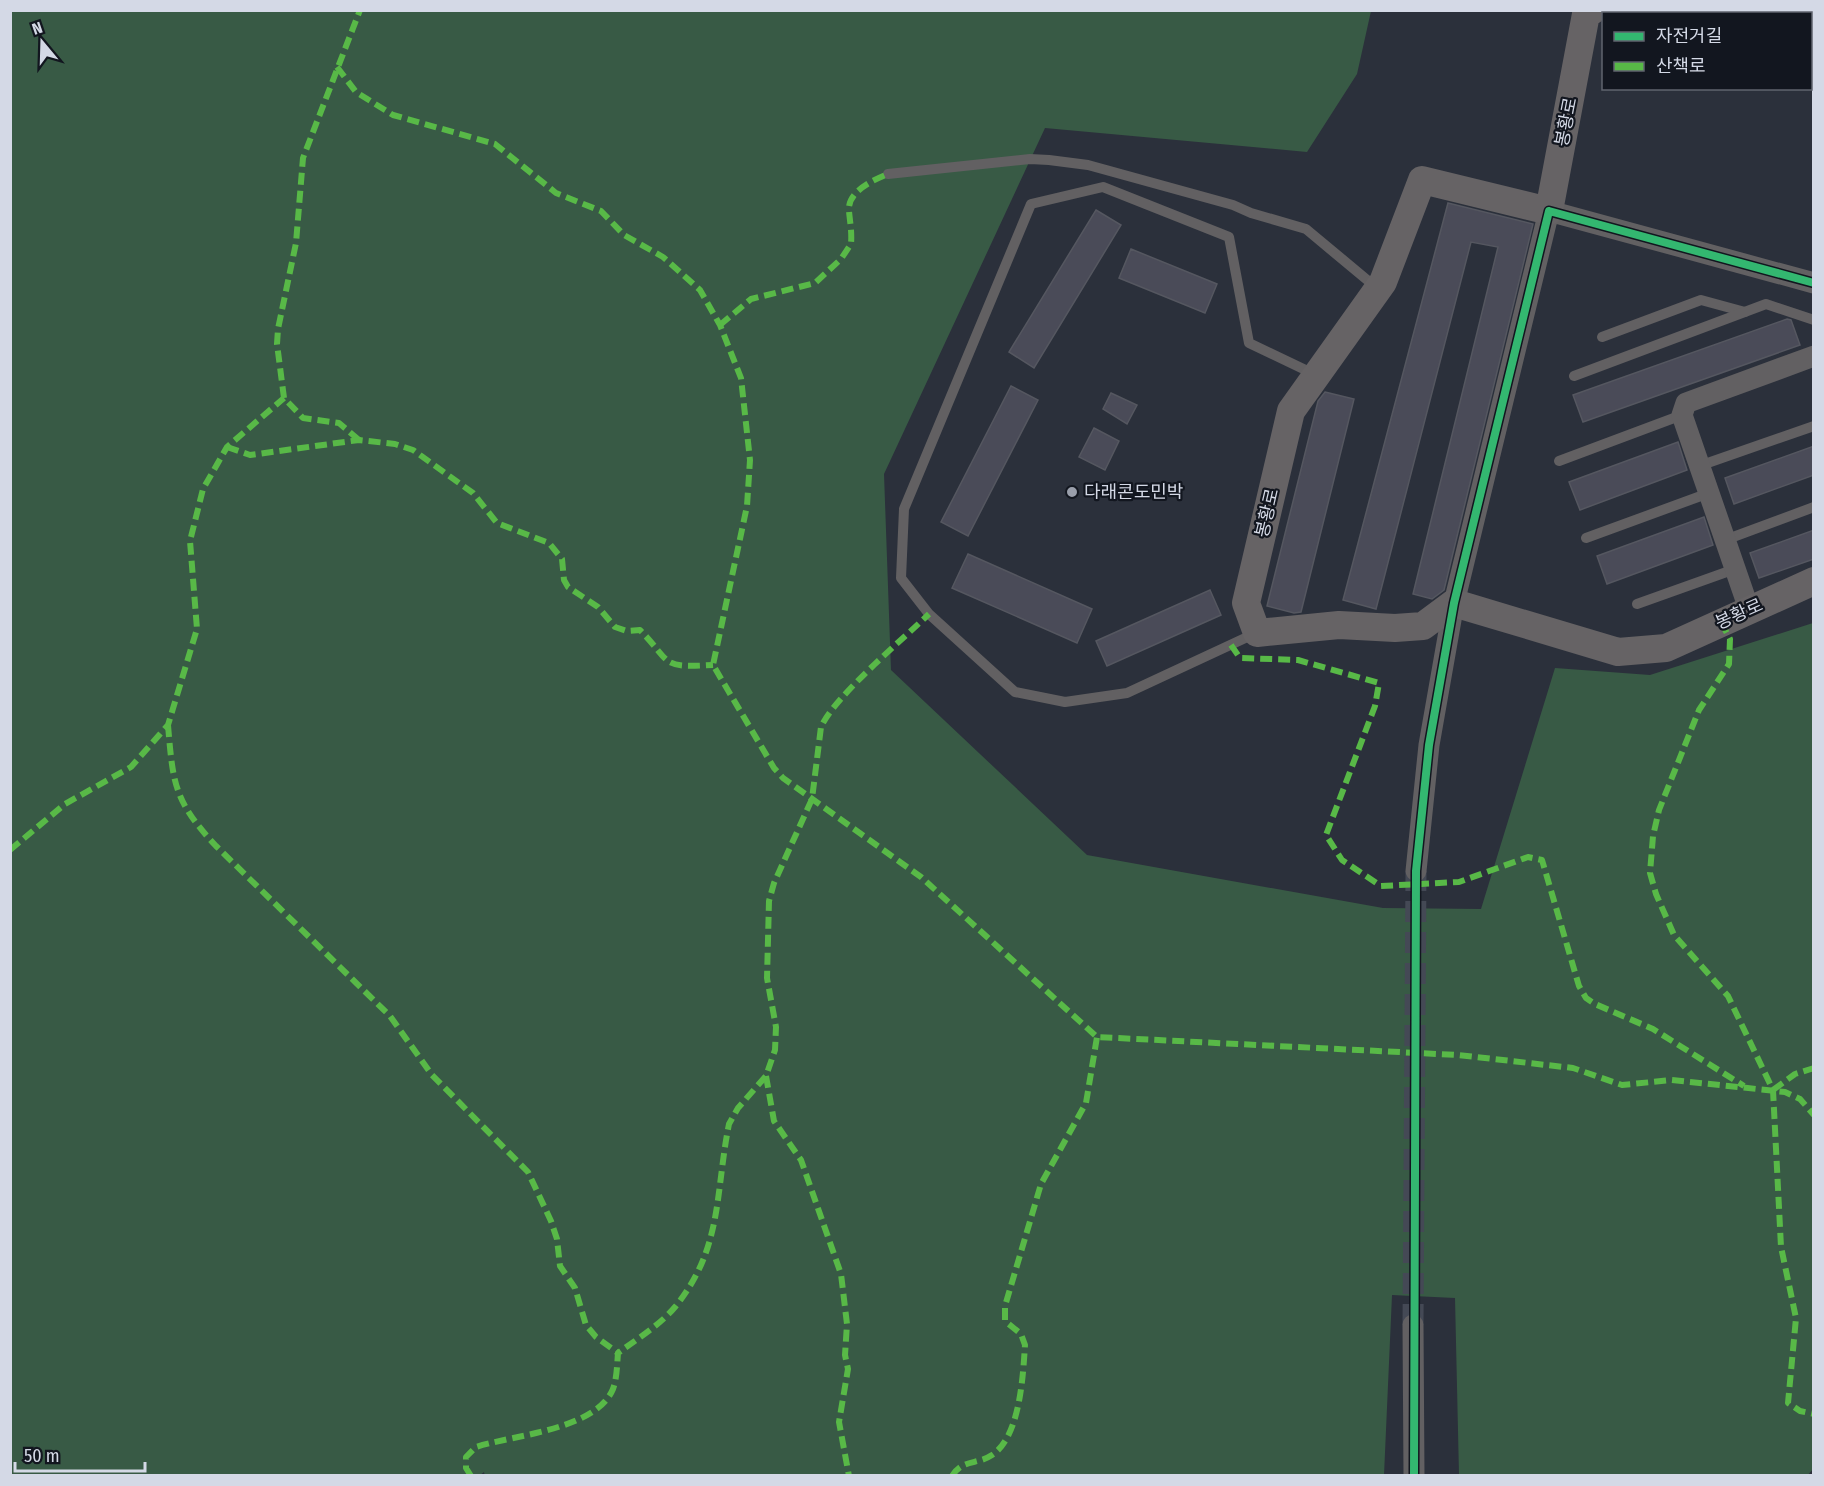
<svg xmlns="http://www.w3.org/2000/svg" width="1824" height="1486" viewBox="0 0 1824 1486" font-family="'Fira Sans Condensed','Noto Sans KR',sans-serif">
	<rect width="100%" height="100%" fill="#2b303b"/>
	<polygon fill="#385a45" points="10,11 1371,11 1357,74 1307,152 1045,128 884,474 891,670 1087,855 1383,908 1481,909 1555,668 1650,675 1813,623 1813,1469 1807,1476 1459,1475 1455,1298 1392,1295 1384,1475 485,1476 484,1472 479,1476 11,1475"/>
	<g fill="#4a4b58" stroke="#555760" stroke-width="1.5">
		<polygon points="1448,203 1533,224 1444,590 1432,599 1413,594 1498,247 1471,242 1376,609 1343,600"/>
		<polygon points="1096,210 1121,225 1034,368 1009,352"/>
		<polygon points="1131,249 1217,284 1205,313 1119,278"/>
		<polygon points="1787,319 1791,320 1800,345 1583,422 1573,395"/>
		<polygon points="1011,386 1038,400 968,536 941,522"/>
		<polygon points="1325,392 1354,399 1301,612 1294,613 1267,606 1318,401"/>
		<polygon points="1111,393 1137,405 1127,424 1103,409"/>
		<polygon points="1094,428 1119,441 1105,470 1079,457"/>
		<polygon points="1678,442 1687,470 1580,510 1569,482"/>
		<polygon points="1814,446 1814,475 1734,504 1725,478"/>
		<polygon points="1704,517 1713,545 1607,584 1597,556"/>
		<polygon points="1814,530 1814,559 1759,578 1750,553"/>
		<polygon points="968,554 1092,609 1077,643 952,588"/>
		<polygon points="1210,590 1221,615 1107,666 1096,641"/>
	</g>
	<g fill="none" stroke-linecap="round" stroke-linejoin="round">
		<polyline stroke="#444955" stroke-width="21" stroke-dasharray="21 10" stroke-linecap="butt" points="1413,1325 1416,871"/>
		<g stroke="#626062" stroke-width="10">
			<polyline points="888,174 1030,159 1049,160 1088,165 1233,205 1251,213 1306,229 1378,289"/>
			<polyline points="1602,337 1701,300 1745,312"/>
			<polyline points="1574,376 1766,304 1814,320"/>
			<polyline points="1559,461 1682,415"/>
			<polyline points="1699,466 1814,426"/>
			<polyline points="1586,538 1709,493"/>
			<polyline points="1725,540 1814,507"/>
			<polyline points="1637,604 1735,569"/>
			<polyline points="1256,633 1127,693 1065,702 1015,692 929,614 901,578 904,509 1031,204 1103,187 1229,237 1249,343 1316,375"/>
		</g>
		<g stroke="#626062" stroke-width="21">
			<polyline points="1749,609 1682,415 1686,403 1814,356"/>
			<polyline points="1416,871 1429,745 1454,603 1549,211 1814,283"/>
			<polyline points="1413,1325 1414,1476"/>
		</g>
		<polyline stroke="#666365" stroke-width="28" points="1593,10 1586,14 1549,211 1422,180 1383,282 1291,411 1246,603 1257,633 1339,625 1395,628 1423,626 1454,603 1618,652 1666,648 1814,581"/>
		<g stroke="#58b947" stroke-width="6" stroke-dasharray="12 6" stroke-linecap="butt">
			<polyline points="337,67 356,92 393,115 495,144 556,193 601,211 624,235 663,257 700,290 720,325 741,378 750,460 747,506 713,665 774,768 783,778 921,877 1097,1037 1458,1055 1573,1068 1622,1085 1672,1080 1785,1092 1800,1099 1814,1115"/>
			<path d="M720 325 751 299 815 283 841 259 851 244C852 232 850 222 849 211 847 192 873 180 888 174"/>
			<polyline points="359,440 339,423 303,418 284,398 277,344 278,329 296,243 303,158 360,10"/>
			<path d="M227 447 250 455 359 440 395 444 413 450 473 493 497 523 549 543 562 559 564 580 568 587 598 607 615 627 627 631 640 630C673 664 659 668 713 665"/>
			<polyline points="1721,622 1730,639 1729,664 1699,710 1659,810 1653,836 1650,873 1656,894 1674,935 1728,996 1773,1090 1781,1247 1796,1318 1788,1403 1800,1411 1814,1414"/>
			<polyline points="1231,645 1240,658 1298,660 1379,683 1375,706 1326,835 1342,860 1381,886 1459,882 1528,857 1542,860 1579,986 1586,998 1595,1004 1653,1029 1744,1086"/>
			<path d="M168 725C173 784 174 801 216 846L390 1016 432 1075 528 1172 551 1221 557 1239 560 1266 575 1288 586 1325 596 1337 618 1353"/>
			<polyline points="10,850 65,804 131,767 168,725 197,629 190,541 203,489 227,447 284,398"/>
			<polyline points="766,1076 774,1121 801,1160 841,1274 847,1324 845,1355 848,1369 839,1422 849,1476"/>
			<polyline points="1773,1090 1795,1074 1814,1068"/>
			<path d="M471 1476 466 1468V1457L476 1447C513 1435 596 1430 613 1389 617 1378 617 1365 618 1353 637 1339 660 1325 675 1307 723 1248 715 1193 729 1124L738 1108 766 1076 775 1050 776 1027 767 978 769 901 774 883 812 799 821 727C835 696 901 641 929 614"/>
			<path d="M952 1476C962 1459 977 1465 992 1455 1020 1437 1023 1376 1025 1345L1021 1334 1005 1321V1306L1041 1184 1086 1103 1097 1037"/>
		</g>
		<g stroke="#12161f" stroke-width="11">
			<polyline id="cycleway" points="1414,1476 1416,871 1429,745 1454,603 1549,211 1814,283"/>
		</g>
		<use href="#cycleway" stroke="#33b770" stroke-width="8"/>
	</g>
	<circle fill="#999eaa" stroke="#12161f" stroke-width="2" cx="1072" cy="492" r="6"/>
	<g text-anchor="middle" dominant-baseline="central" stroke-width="4.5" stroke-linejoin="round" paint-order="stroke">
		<g font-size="18" fill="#d4d9e6" stroke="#12161f">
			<text transform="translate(1566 122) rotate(-79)">봉황로</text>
			<text transform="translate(1267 513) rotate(-77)">봉황로</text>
			<text transform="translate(1739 614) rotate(-24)">봉황로</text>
		</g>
		<g font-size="18" fill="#d4d9e6" stroke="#12161f" text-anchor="start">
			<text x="1084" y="492">다래콘도민박</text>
		</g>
	</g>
	<rect width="1824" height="1486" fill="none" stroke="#d4d9e6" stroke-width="24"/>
	<rect x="1602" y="12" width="210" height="78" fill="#12161f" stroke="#60646f" stroke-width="1.5"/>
	<rect x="1614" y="32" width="30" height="9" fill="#33b770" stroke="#60646f" stroke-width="1.5"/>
	<text x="1656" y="42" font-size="18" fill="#d4d9e6">자전거길</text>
	<rect x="1614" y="62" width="30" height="9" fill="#58b947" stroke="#60646f" stroke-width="1.5"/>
	<text x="1656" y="72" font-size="18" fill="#d4d9e6">산책로</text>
	<g transform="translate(42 42) rotate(341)" stroke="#12161f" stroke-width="4.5" paint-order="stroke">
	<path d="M0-4.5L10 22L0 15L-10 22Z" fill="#d4d9e6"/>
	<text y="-9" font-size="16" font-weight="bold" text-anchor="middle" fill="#d4d9e6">N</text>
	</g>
	<path d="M15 1462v9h130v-9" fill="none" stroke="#d4d9e6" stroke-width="3"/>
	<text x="24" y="1462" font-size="18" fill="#d4d9e6" stroke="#12161f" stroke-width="4.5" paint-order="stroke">50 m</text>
</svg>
